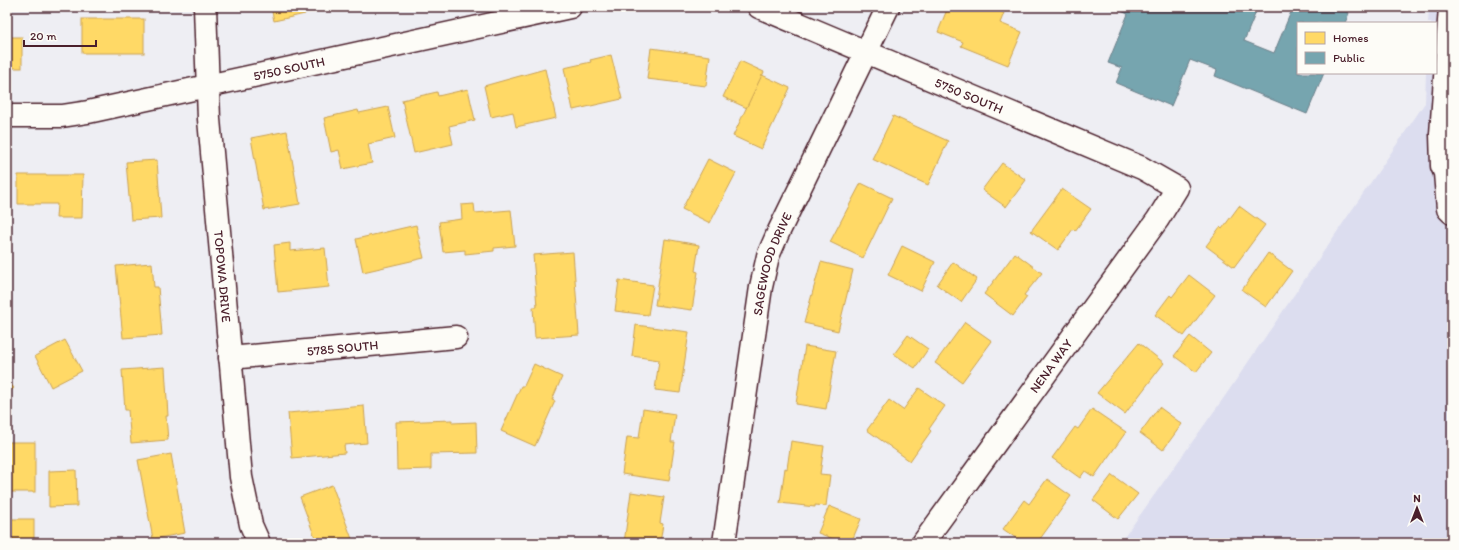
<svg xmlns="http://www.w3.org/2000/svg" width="1459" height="550" viewBox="0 0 1459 550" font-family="Itim,sans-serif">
	<rect width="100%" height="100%" fill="#eeeef3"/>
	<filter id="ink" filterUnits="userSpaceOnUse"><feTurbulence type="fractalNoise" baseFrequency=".025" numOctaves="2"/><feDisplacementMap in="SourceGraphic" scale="8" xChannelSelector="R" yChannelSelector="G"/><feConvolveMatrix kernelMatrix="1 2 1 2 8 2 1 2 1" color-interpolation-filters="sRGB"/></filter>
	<g filter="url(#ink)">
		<polygon fill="#dcddef" points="1429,7 1452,7 1452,543 1120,543 1225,396 1425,103 1426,73 1436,73 1436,23 1428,23"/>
		<g fill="#ffd966" stroke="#c9a154">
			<polygon points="271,7 304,7 305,14 274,21"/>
			<polygon points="948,7 989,7 1004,13 1000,23 1022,32 1008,65 961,46 963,42 938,32"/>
			<rect x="82" y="19" width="62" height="34"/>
			<rect x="7" y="37" width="15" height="31"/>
			<polygon points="651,48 710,56 706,86 647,79"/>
			<polygon points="611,55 622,99 573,110 564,68 591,62 590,60"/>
			<polygon points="740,61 764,72 747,108 723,97"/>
			<polygon points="545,69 556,118 516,127 513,112 491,117 484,86"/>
			<polygon points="762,75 790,88 761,149 733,136"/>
			<polygon points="468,89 475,120 449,126 453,144 414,153 402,100 437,92 438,96"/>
			<polygon points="388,107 395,138 368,144 372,163 343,169 339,150 331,152 324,118 358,110 359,113"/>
			<polygon points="893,116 948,141 928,185 872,159"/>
			<polygon points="287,131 300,204 264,210 251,138"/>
			<polygon points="708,159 736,173 710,223 682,209"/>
			<polygon points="157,160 161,218 131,220 126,162"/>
			<polygon points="1002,163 1026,180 1006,207 982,190"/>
			<polygon points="18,175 83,175 82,218 56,218 57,204 18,204"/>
			<polygon points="861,183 892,198 863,258 830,242"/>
			<polygon points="1062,189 1091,209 1075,231 1073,229 1058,250 1031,231"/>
			<polygon points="474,204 475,213 511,210 515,246 494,248 494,251 465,254 465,250 443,252 439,222 462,219 461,205"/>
			<polygon points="1239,206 1265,225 1234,267 1206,246 1220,227 1222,229"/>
			<polygon points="416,225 424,258 363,272 356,239"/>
			<polygon points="665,239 699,245 695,271 698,272 692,310 655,305"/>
			<polygon points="290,243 290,251 325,248 329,287 278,292 274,245"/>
			<polygon points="902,246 935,262 921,291 888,275"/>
			<polygon points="573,252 579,335 535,338 533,307 537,307 533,255"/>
			<polygon points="1015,253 1042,273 1024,295 1027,297 1013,316 984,294"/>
			<polygon points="1268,253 1292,271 1266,307 1242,290"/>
			<polygon points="821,262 853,270 838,331 804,323"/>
			<polygon points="953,262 977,279 961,302 937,285"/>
			<polygon points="152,263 154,287 158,287 162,335 123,338 116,266"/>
			<polygon points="1189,275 1215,295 1184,336 1155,315 1170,295 1172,297"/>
			<polygon points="619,280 653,285 648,315 615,311"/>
			<polygon points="965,322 992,341 962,382 935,363"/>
			<polygon points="636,325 689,332 680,393 655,390 659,360 632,356"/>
			<polygon points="908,335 928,349 915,368 894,354"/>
			<polygon points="1190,336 1211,353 1196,372 1174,356"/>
			<polygon points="65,340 82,371 51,387 35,356"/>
			<polygon points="1139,343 1164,363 1125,414 1097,393"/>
			<polygon points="805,346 836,351 826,409 796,404"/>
			<polygon points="534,364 562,377 552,400 555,401 535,446 501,431 521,386 524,386"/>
			<polygon points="165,367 168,416 166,416 168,440 131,443 128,410 125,410 122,370"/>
			<polygon points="7,380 14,388 7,394"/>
			<polygon points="919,388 945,406 929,429 931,431 910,461 867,430 889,400 903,410"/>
			<polygon points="364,406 367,443 344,445 345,453 292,458 288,413"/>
			<polygon points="1159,407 1182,424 1163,450 1140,433"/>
			<polygon points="643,409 675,414 671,442 675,442 669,481 622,474 627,437 639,438"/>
			<polygon points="1092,409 1126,432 1094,477 1085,471 1080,478 1052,458 1075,427 1078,429"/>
			<polygon points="452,420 452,423 476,422 477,453 431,454 431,469 397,470 396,422"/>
			<polygon points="791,441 824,446 820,474 830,475 826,506 815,505 815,507 780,503 785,468 787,469"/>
			<rect x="7" y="442" width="28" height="50"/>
			<polygon points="171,454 185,533 153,539 138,460"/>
			<polygon points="76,470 77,506 49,507 49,471"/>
			<polygon points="1112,475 1138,494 1118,519 1093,500"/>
			<polygon points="1047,479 1071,496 1037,543 1023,543 1003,529 1024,500 1029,504"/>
			<polygon points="332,485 352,539 342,543 317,543 300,497"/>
			<polygon points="631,492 664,497 660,523 663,524 660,543 624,543"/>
			<polygon points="829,506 861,519 851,543 844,543 818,533"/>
			<rect x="7" y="519" width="27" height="24"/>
		</g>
		<polygon fill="#76a5af" stroke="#697d87" points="1112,7 1258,7 1244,41 1274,53 1293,7 1335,7 1349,13 1345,23 1298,23 1298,73 1324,73 1307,114 1215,76 1217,70 1190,60 1171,106 1116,83 1122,68 1108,63 1128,14"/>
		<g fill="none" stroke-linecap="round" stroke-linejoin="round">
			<g stroke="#4a1f2b" stroke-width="25">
				<g id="minor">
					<path id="s1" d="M205 7 209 119 241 477 251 525 259 543"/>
					<path id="s2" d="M759 7 1142 168 1177 188 1158 219 923 543"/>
					<polyline points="1450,7 1441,134 1442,166 1445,173 1448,209 1452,213"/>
					<path id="s3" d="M7 116H62L88 112 570 7"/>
					<path id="s4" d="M230 358 456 337"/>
					<path id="s5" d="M724 543 761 287 768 256 778 233 888 7"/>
				</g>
			</g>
			<use href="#minor" stroke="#fdfcf7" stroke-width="22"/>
		</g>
	</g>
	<g text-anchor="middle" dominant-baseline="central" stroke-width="4" stroke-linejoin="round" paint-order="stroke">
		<g font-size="13" fill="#4a1f2b" stroke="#fdfcf7">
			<text stroke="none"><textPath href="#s3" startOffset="287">5750 SOUTH</textPath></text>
			<text stroke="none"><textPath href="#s2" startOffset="228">5750 SOUTH</textPath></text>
			<text stroke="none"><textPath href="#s5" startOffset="284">SAGEWOOD DRIVE</textPath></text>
			<text stroke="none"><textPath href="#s1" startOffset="270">TOPOWA DRIVE</textPath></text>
			<text stroke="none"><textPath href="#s4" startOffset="113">5785 SOUTH</textPath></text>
			<text transform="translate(1051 366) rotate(-54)">NENA WAY</text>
		</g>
	</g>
	<rect width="1459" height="550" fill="none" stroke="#fdfcf7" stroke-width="24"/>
	<rect x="12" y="12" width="1435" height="526" fill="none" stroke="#4a1f2b" stroke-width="1.5" filter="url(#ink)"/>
	<rect x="1297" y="22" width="140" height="52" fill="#fdfcf7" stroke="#b5a4a5"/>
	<rect x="1305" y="32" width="20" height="12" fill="#ffd966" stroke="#b5a4a5"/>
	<text x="1333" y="42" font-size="12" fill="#4a1f2b">Homes</text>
	<rect x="1305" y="52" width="20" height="12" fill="#76a5af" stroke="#b5a4a5"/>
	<text x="1333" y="62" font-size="12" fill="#4a1f2b">Public</text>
	<g transform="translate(1417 508)" stroke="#fdfcf7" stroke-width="3" paint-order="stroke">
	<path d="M0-3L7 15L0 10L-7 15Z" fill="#4a1f2b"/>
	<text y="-6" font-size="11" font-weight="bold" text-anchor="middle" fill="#4a1f2b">N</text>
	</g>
	<path d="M24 40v6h72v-6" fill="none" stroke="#4a1f2b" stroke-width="2"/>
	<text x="30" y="40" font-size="12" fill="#4a1f2b" stroke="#fdfcf7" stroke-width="3" paint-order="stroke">20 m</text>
</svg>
